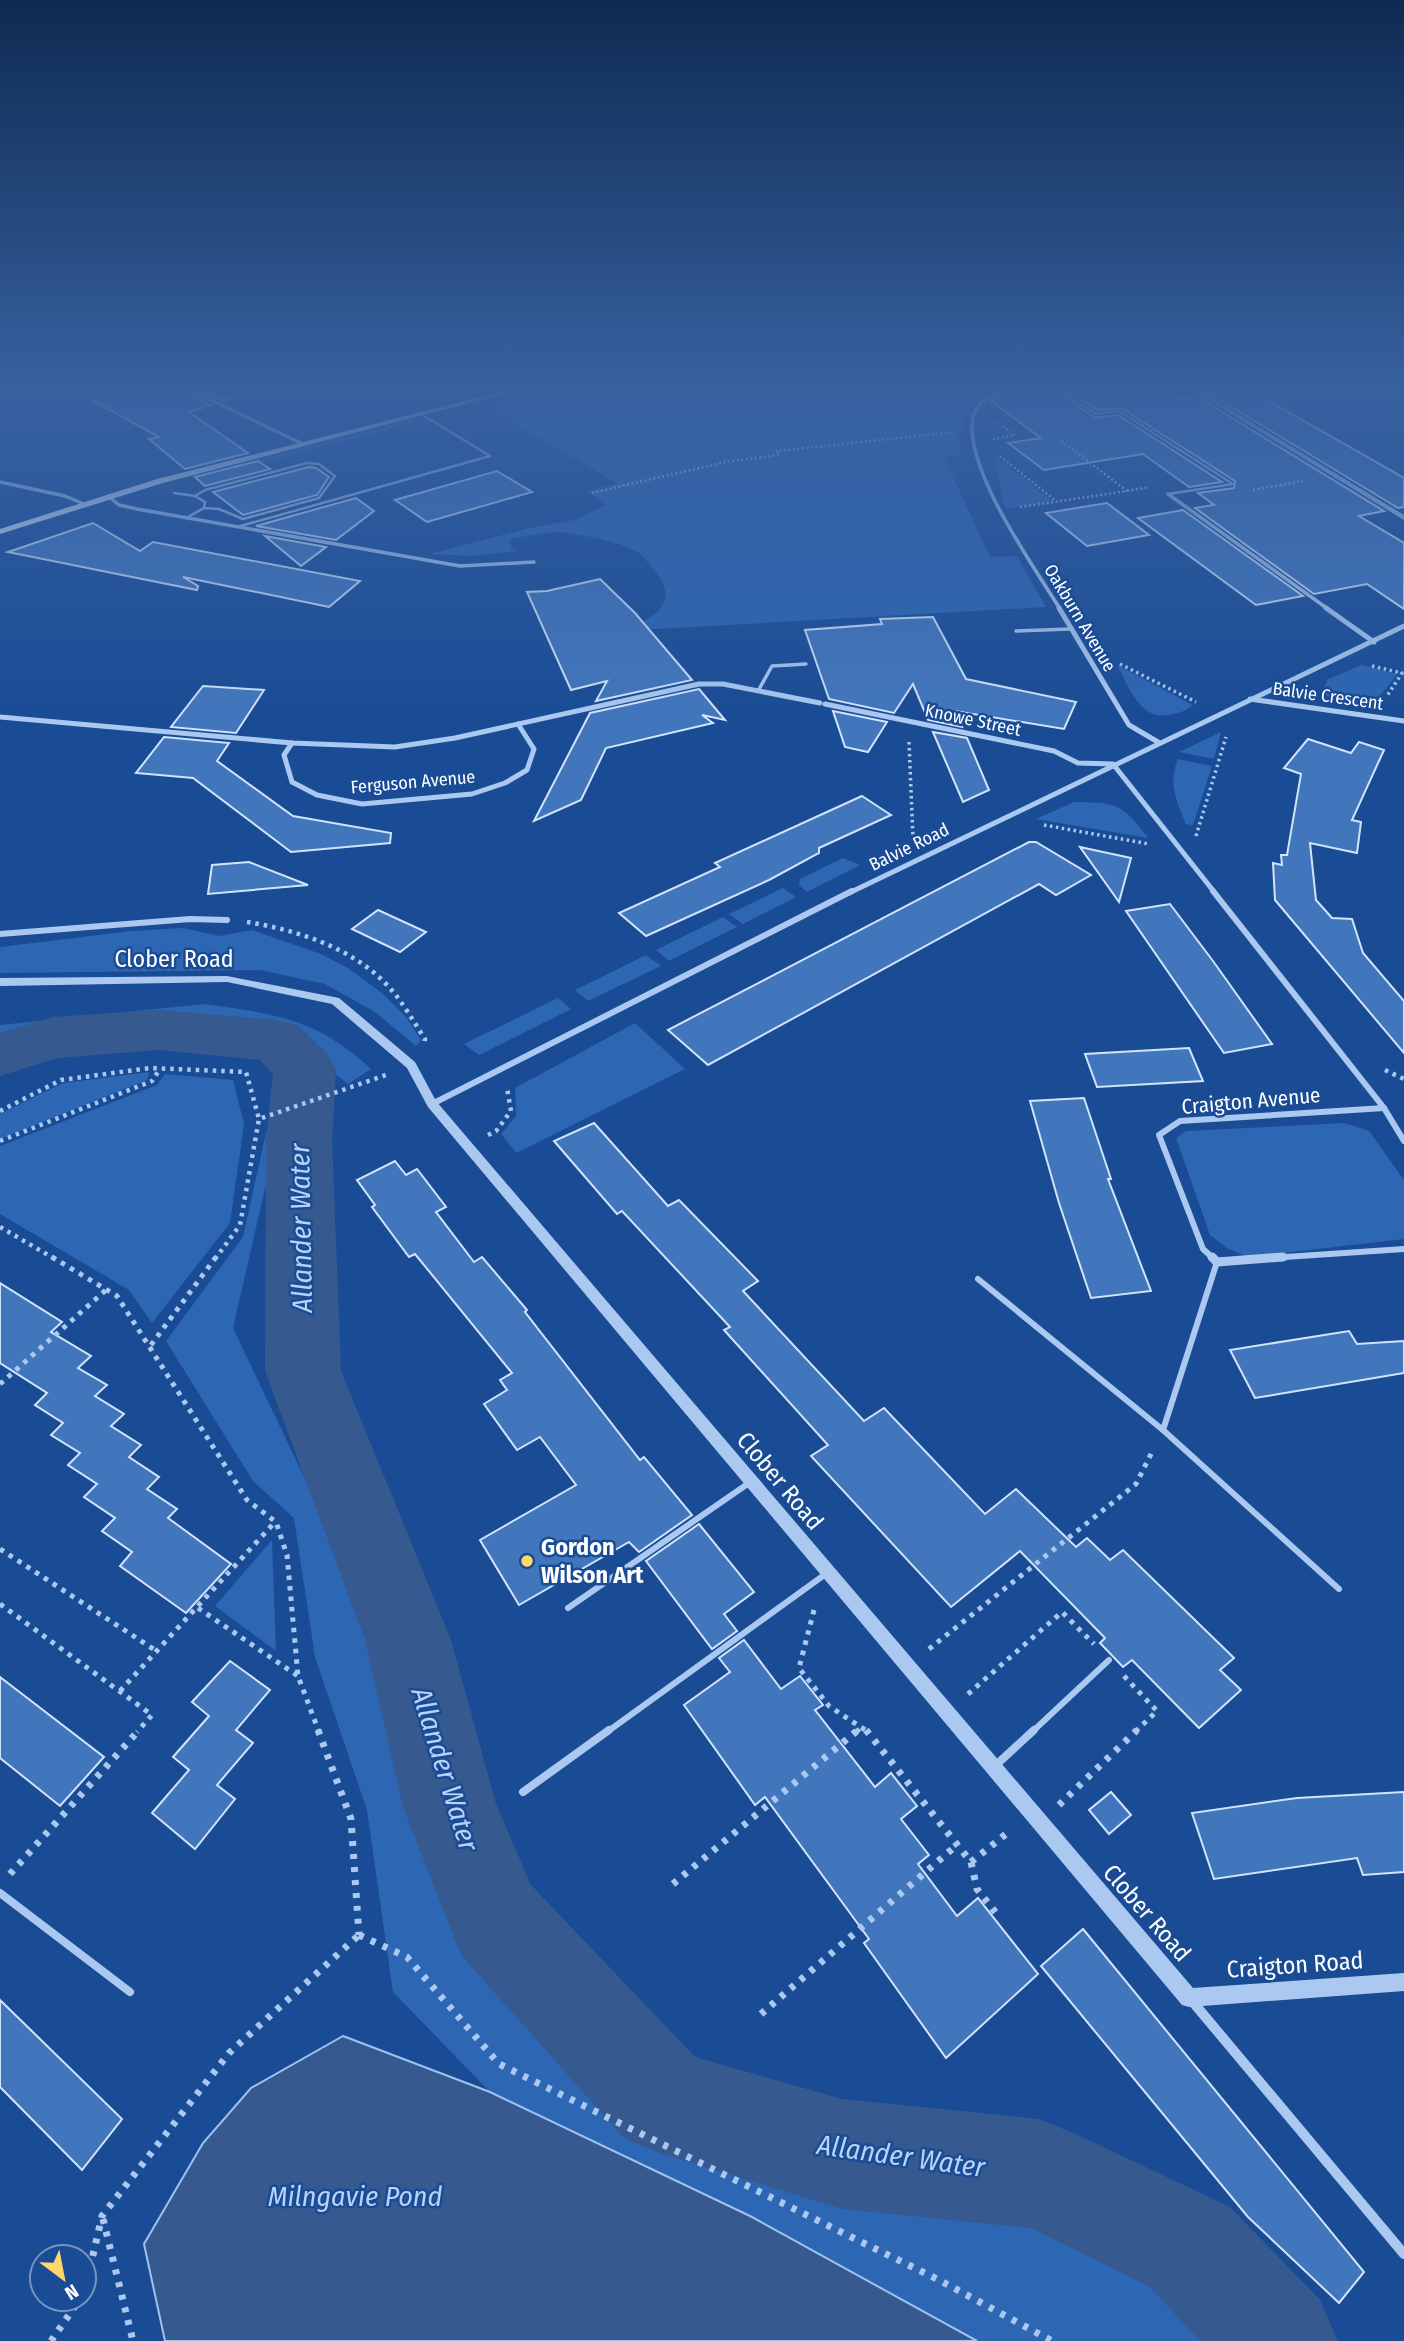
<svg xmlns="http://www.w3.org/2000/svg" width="1404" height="2341" viewBox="0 0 1404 2341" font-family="'Fira Sans Condensed',sans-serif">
	<rect width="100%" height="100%" fill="#1a4c95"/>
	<g fill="#2d66b3">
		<path d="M561 389H895L925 403 971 391 976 394 973 395 978 397 965 413 962 430 957 435 962 456 944 457 990 557 1017 556 1046 607 621 631C653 619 684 602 652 568 648 563 643 555 637 552 619 541 590 537 569 533 549 530 529 536 510 539L511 548 516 551 471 556 430 554 529 528 575 520 606 505 588 492 617 483 516 425 520 424 491 407Z"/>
		<polygon points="415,419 425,420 201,479 192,476"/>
		<polygon points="995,460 1000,460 1052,501 1005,509"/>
		<path d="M1117 665 1193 705C1185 712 1178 713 1168 715 1139 720 1129 686 1117 665Z"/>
		<polygon points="1362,665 1397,674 1373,705 1337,701 1321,693 1328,679"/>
		<polygon points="1221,732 1214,759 1179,752"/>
		<path d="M1178 759 1212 766 1193 825 1186 824C1176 801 1168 783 1178 759Z"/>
		<path d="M1074 802C1116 802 1123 804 1148 838L1036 819Z"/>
		<polygon points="843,858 860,865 807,892 799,885 800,879"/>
		<polygon points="783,888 796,897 743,924 729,914"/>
		<polygon points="723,917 737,927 669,961 656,950"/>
		<polygon points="183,928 219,936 252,930 321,954 348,968 382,993 406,1017 421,1040 416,1046 375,1012 325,984 260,970 0,973 0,947 131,931"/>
		<polygon points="646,955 661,966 588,1001 575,990"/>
		<polygon points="558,998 571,1009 479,1055 464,1044"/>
		<path d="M204 1004C275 1014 316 1018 371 1069L348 1084 283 1034 165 1022 16 1036 0 1043V1025Z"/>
		<polygon points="635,1023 685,1069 516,1153 501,1134 516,1116 515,1088"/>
		<polygon points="149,1072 147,1080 0,1139 0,1114 63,1083"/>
		<polygon points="165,1074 233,1080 244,1124 230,1223 152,1323 129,1290 0,1214 0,1146 157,1085"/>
		<polygon points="281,1119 233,1328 359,1592 449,1868 534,2010 657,2109 841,2178 1040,2203 1189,2299 1223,2341 977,2341 750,2216 490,2092 393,1992 367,1810 315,1657 294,1518 253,1481 166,1341 243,1237 266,1133"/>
		<polygon points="1344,1123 1369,1131 1404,1180 1404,1239 1248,1257 1227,1248 1210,1235 1176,1138 1186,1131"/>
		<polygon points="272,1540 276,1651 215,1606"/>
	</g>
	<polygon fill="#365a8f" stroke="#9ec3f2" stroke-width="2" points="343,2036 490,2092 750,2216 977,2341 165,2341 144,2244 203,2143 251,2088"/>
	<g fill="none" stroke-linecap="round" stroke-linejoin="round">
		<polygon fill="#365a8f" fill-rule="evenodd" points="158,1010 277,1020 299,1026 327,1054 336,1069 332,1140 341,1371 451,1640 496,1804 531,1885 695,2057 842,2099 1039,2119 1078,2135 1230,2207 1320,2300 1338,2341 1200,2341 1150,2287 1031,2228 842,2209 663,2154 625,2139 461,1955 403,1807 365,1640 265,1371 266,1140 273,1074 260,1060 158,1050 57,1058 0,1076 0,1033 53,1017"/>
	</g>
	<g fill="#4276bc" stroke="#d2e4fb" stroke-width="2">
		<polygon points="72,389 184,389 186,393 211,405 189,412 248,453 185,469 149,439 159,437"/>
		<polygon points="197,389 240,389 241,396 223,401"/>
		<polygon points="1007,389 1053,389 1095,418 1118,415 1222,482 1189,487 1143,454 1044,470 1008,443 1041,438 991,401"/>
		<polygon points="1064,389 1159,389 1175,398 1196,396 1384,511 1359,516 1404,543 1404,609 1367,584 1314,594 1195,508 1214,505 1198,493 1234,488 1235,481 1121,408 1097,410"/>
		<polygon points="1248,389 1404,478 1404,507 1398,508 1210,394"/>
		<polygon points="258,461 270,469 205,486 195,477"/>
		<polygon points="309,467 316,468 329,477 317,495 243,515 213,492"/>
		<polygon points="497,471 532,492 427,522 395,500"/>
		<polygon points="356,498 374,511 336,540 256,526"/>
		<polygon points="1107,503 1149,535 1087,546 1046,513"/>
		<polygon points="1183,510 1303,596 1256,605 1138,518"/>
		<polygon points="93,523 140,551 153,542 360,581 329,607 183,577 198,586 197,590 8,552"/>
		<polygon points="265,536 326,547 301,566"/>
		<polygon points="600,579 635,613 692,680 596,701 607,681 571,690 527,592 547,591"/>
		<polygon points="933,617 966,679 1076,702 1064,729 955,711 962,727 928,720 913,684 894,713 829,699 805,630 882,624 880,619"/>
		<polygon points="203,686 264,690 236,733 171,727"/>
		<polygon points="699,689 725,720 702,715 713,723 606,748 581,800 534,821 590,713"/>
		<polygon points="833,711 887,722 868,752 845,747"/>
		<polygon points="933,732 967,738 989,790 963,802"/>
		<polygon points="164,737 229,743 217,761 293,816 391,833 390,843 291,852 193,778 136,773"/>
		<polygon points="1308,739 1351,753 1359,742 1384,750 1352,820 1361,822 1357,853 1310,843 1316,900 1332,918 1352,919 1363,953 1404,1001 1404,1053 1275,900 1273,863 1282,865 1281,855 1287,855 1301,774 1284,768"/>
		<polygon points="862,796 891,815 819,848 819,853 769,880 646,936 619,913 720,867 715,863"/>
		<polygon points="1029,842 1036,842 1091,875 1056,895 1039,884 708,1065 668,1030"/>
		<polygon points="1080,847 1131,858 1119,902"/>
		<polygon points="249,862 308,885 208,894 212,865"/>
		<polygon points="1170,904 1213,961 1272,1044 1224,1053 1126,911"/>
		<polygon points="378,910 426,932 400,952 352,929"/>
		<polygon points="1189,1048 1203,1081 1097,1087 1085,1054"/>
		<polygon points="1084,1098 1111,1179 1108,1179 1151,1291 1091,1298 1059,1203 1030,1101"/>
		<polygon points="594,1123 668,1206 679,1200 758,1281 743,1291 864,1421 884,1408 985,1514 1016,1489 1076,1547 1087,1538 1110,1560 1123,1550 1234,1658 1220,1670 1241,1690 1199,1728 1132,1660 1123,1667 1100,1643 1105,1638 1020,1551 951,1607 811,1456 828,1445 724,1330 730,1327 622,1211 617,1214 554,1141"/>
		<polygon points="395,1161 406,1175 417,1169 446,1207 436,1212 474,1262 482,1257 527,1310 525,1312 640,1460 644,1457 692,1515 639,1552 629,1542 519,1605 480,1540 576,1485 540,1437 517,1450 484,1404 507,1390 500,1380 512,1373 415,1254 409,1257 372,1207 375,1205 357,1180"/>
		<polygon points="0,1283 62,1322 51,1332 91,1356 78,1368 107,1385 95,1396 124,1414 111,1426 141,1445 129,1457 159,1477 147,1489 177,1509 168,1518 231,1564 186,1613 120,1566 132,1552 102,1531 115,1518 84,1497 97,1484 68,1465 80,1453 51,1435 63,1423 35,1405 47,1393 0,1363"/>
		<polygon points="1349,1331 1357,1344 1404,1341 1404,1373 1255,1398 1230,1350"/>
		<polygon points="699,1524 754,1592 724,1614 737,1631 712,1649 646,1561"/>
		<polygon points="744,1640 781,1689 800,1676 823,1705 815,1710 875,1787 891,1773 917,1806 901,1819 929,1855 918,1864 957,1916 978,1898 1038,1974 946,2058 864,1943 869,1939 765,1797 755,1805 684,1705 730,1672 719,1658"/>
		<polygon points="230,1661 270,1690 236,1730 253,1743 217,1785 235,1799 195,1849 152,1813 189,1770 173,1757 209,1716 192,1702"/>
		<polygon points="0,1677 104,1757 60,1806 0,1758"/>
		<polygon points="1111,1792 1131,1815 1109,1834 1089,1810"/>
		<polygon points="1404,1792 1404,1872 1363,1875 1357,1858 1214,1879 1192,1813 1297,1798"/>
		<polygon points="1083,1929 1364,2272 1339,2303 1248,2217 1041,1966"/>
		<polygon points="0,2000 122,2119 82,2170 0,2087"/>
	</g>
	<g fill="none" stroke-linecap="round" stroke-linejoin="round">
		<g stroke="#abc9f0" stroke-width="2.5" stroke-dasharray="2 2.5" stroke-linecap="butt">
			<polyline points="993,439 1015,435 995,421"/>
			<polyline points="1000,456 1056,501"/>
			<polyline points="1253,490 1303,481"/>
			<polyline points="1127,491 1149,487"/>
			<polyline points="592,493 725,462 779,455 777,451 954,432"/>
			<polyline points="1020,507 1127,491 1059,439"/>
		</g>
		<g stroke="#abc9f0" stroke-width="3.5" stroke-dasharray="2.5 3.5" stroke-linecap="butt">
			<polyline points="1120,664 1196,702"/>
			<polyline points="1372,666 1402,673 1387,696"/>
			<polyline points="909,742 913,838"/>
			<polyline points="1044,825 1149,844"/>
			<polyline points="1196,836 1226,737"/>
		</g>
		<g stroke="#abc9f0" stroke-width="4.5" stroke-dasharray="3.5 5" stroke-linecap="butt">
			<path d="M247 922C297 930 353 948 388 986 403 1002 413 1021 425 1039L424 1046"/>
			<polyline points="1385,1070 1404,1079"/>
			<polyline points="0,1111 61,1080 150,1068 246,1072 259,1119"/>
			<polyline points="488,1135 496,1131 511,1111 507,1088"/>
			<polyline points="0,1141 152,1081 160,1069"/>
			<polyline points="0,1227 55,1259"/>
			<polyline points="215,1259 240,1225 259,1119 386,1075"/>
		</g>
		<g stroke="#abc9f0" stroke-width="5" stroke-dasharray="4.5 6" stroke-linecap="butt">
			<polyline points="52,1257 117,1296 247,1500 276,1522 287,1555 298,1676 319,1732"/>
			<polyline points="151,1345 216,1257"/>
			<polyline points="0,1384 106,1290"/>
			<polyline points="0,1549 158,1652"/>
			<polyline points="0,1604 152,1715 137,1732"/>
			<polyline points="198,1608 298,1676"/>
			<polyline points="814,1610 799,1668 829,1706 868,1732"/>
			<polyline points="929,1649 1136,1484 1153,1450"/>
			<polyline points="1124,1676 1157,1711 1135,1732"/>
			<polyline points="120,1691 275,1522"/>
			<polyline points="968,1694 1062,1612 1094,1644"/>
			<polyline points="856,1732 863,1726"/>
		</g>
		<g stroke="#abc9f0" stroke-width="7" stroke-dasharray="5 8" stroke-linecap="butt">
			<polyline points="318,1730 351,1819 359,1935"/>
			<polyline points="866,1730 971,1862 977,1889 996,1913 993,1917"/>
			<polyline points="1059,1805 1137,1730"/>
			<polyline points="971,1862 1011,1830"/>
			<polyline points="10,1874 139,1730"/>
			<polyline points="673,1884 858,1730"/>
			<polyline points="359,1935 407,1957 499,2064 939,2280 1052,2341"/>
			<polyline points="761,2014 958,1844"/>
			<polyline points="103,2219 133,2341"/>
			<polyline points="84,2294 102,2216 229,2053 359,1935"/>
			<polyline points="51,2341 80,2299"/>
		</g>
		<g stroke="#abc9f0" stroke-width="2.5">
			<polyline points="1057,389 1096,414 1119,411 1233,484 1168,494"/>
			<polygon points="307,463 319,464 335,476 319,498 243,519 219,509 204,508 205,502 195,496 205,490"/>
			<polyline points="174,493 195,496"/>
			<polyline points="188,517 204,508"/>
			<polyline points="237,527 490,456 421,414"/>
		</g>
		<g stroke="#abc9f0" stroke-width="3.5">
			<polyline points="1016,631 1070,629"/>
			<polyline points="758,691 772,666 806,664"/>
		</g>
		<g stroke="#abc9f0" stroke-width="6">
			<polyline points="978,1279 1163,1430 1217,1262"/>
			<polyline points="1163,1430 1339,1589"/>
			<polyline points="568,1608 749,1483"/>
			<polyline points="607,1732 827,1573"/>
			<polyline points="1032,1732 1109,1660"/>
		</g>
		<g stroke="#abc9f0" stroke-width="8">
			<polyline points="996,1765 1034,1730"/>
			<polyline points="523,1792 609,1730"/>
			<polyline points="0,1893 130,1992"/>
		</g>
		<g stroke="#abc9f0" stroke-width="3.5">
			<polyline points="188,389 303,444"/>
			<path d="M1003 389C991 395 976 403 973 417 963 468 1033 565 1060 609"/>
			<polyline points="0,482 65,496 84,504"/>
			<polyline points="1168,494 1328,609"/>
			<polyline points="108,496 119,505 137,509 460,566 534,562"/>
		</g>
		<g stroke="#abc9f0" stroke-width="5">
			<polyline points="1059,608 1129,725 1158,742"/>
			<polyline points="1326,608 1374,642"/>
			<polyline points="1250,699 1404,721"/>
			<polyline points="825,704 1054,751 1078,763 1113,764 1215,893"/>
			<polyline points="0,717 292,743 395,747 455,738 699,684 723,684 820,703"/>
			<polyline points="292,743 284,755 292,782 317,795 362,804 472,794 505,783 527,770 534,749 518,724"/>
			<polyline points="849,893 1404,626"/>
		</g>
		<g stroke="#abc9f0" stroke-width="6">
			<polyline points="1213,891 1384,1108 1404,1141"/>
			<polyline points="0,934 190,919 227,920"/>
			<polyline points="432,1104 852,891"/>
			<polyline points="1214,1259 1203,1249 1159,1135 1180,1121 1384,1108"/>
			<polyline points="1257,1259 1404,1249"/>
		</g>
		<polyline stroke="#abc9f0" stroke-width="9" points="1212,1257 1217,1262 1283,1257"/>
		<polyline stroke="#abc9f0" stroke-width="10" points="1192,2001 1404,2254"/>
		<g fill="#abc9f0" fill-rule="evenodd">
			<polygon points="1190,389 1197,389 1404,515 1404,520"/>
			<polygon points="227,976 339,998 415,1062 436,1101 1193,1988 1404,1973 1404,1991 1189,2007 1182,2005 428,1107 407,1068 332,1004 227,982 0,986 0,978"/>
		</g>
		<polygon fill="#d9e7fb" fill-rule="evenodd" points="512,389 522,389 163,483 0,534 0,529 157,479"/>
	</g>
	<linearGradient id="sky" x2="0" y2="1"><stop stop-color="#0e2a52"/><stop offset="0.54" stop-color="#3861a0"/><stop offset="1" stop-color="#3861a0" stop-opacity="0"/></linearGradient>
	<rect width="1404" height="716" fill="url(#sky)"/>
	<circle fill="#ffd86a" stroke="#1a4c95" stroke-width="2.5" cx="527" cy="1561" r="7"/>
	<g text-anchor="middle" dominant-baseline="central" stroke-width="5" stroke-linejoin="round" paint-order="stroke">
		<g font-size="18" fill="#fff" stroke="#1a4c95">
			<text transform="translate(1080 618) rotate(59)">Oakburn Avenue</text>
			<text transform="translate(1328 696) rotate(8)">Balvie Crescent</text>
			<text transform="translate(973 720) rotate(12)">Knowe Street</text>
			<text transform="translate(413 782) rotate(-5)">Ferguson Avenue</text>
			<text transform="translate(909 847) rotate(-26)">Balvie Road</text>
		</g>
		<g font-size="21" fill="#fff" stroke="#1a4c95">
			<text transform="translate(1251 1101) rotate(-5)">Craigton Avenue</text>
		</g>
		<g font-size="24" fill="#fff" stroke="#1a4c95">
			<text x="174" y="959">Clober Road</text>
			<text transform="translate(780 1481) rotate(50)">Clober Road</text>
			<text transform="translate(1147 1913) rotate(49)">Clober Road</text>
			<text transform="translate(1295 1965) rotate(-4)">Craigton Road</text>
		</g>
		<g font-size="24" font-weight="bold" fill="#fff" stroke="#1a4c95" text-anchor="start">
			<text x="541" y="1547">Gordon<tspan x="541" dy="28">Wilson Art</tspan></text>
		</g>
		<g font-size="28" font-style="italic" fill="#b8d3f7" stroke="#1a4c95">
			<text transform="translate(301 1228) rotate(-91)">Allander Water</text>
			<text transform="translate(445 1769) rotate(73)">Allander Water</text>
			<text transform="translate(901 2156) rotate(8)">Allander Water</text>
			<text x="355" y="2196">Milngavie Pond</text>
		</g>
	</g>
	<g transform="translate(63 2278) rotate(148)"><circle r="33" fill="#1a4c95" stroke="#7694bf" stroke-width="2"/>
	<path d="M0-5L12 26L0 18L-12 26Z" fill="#ffd86a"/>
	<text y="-10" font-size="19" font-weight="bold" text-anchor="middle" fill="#ffffff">N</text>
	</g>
</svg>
